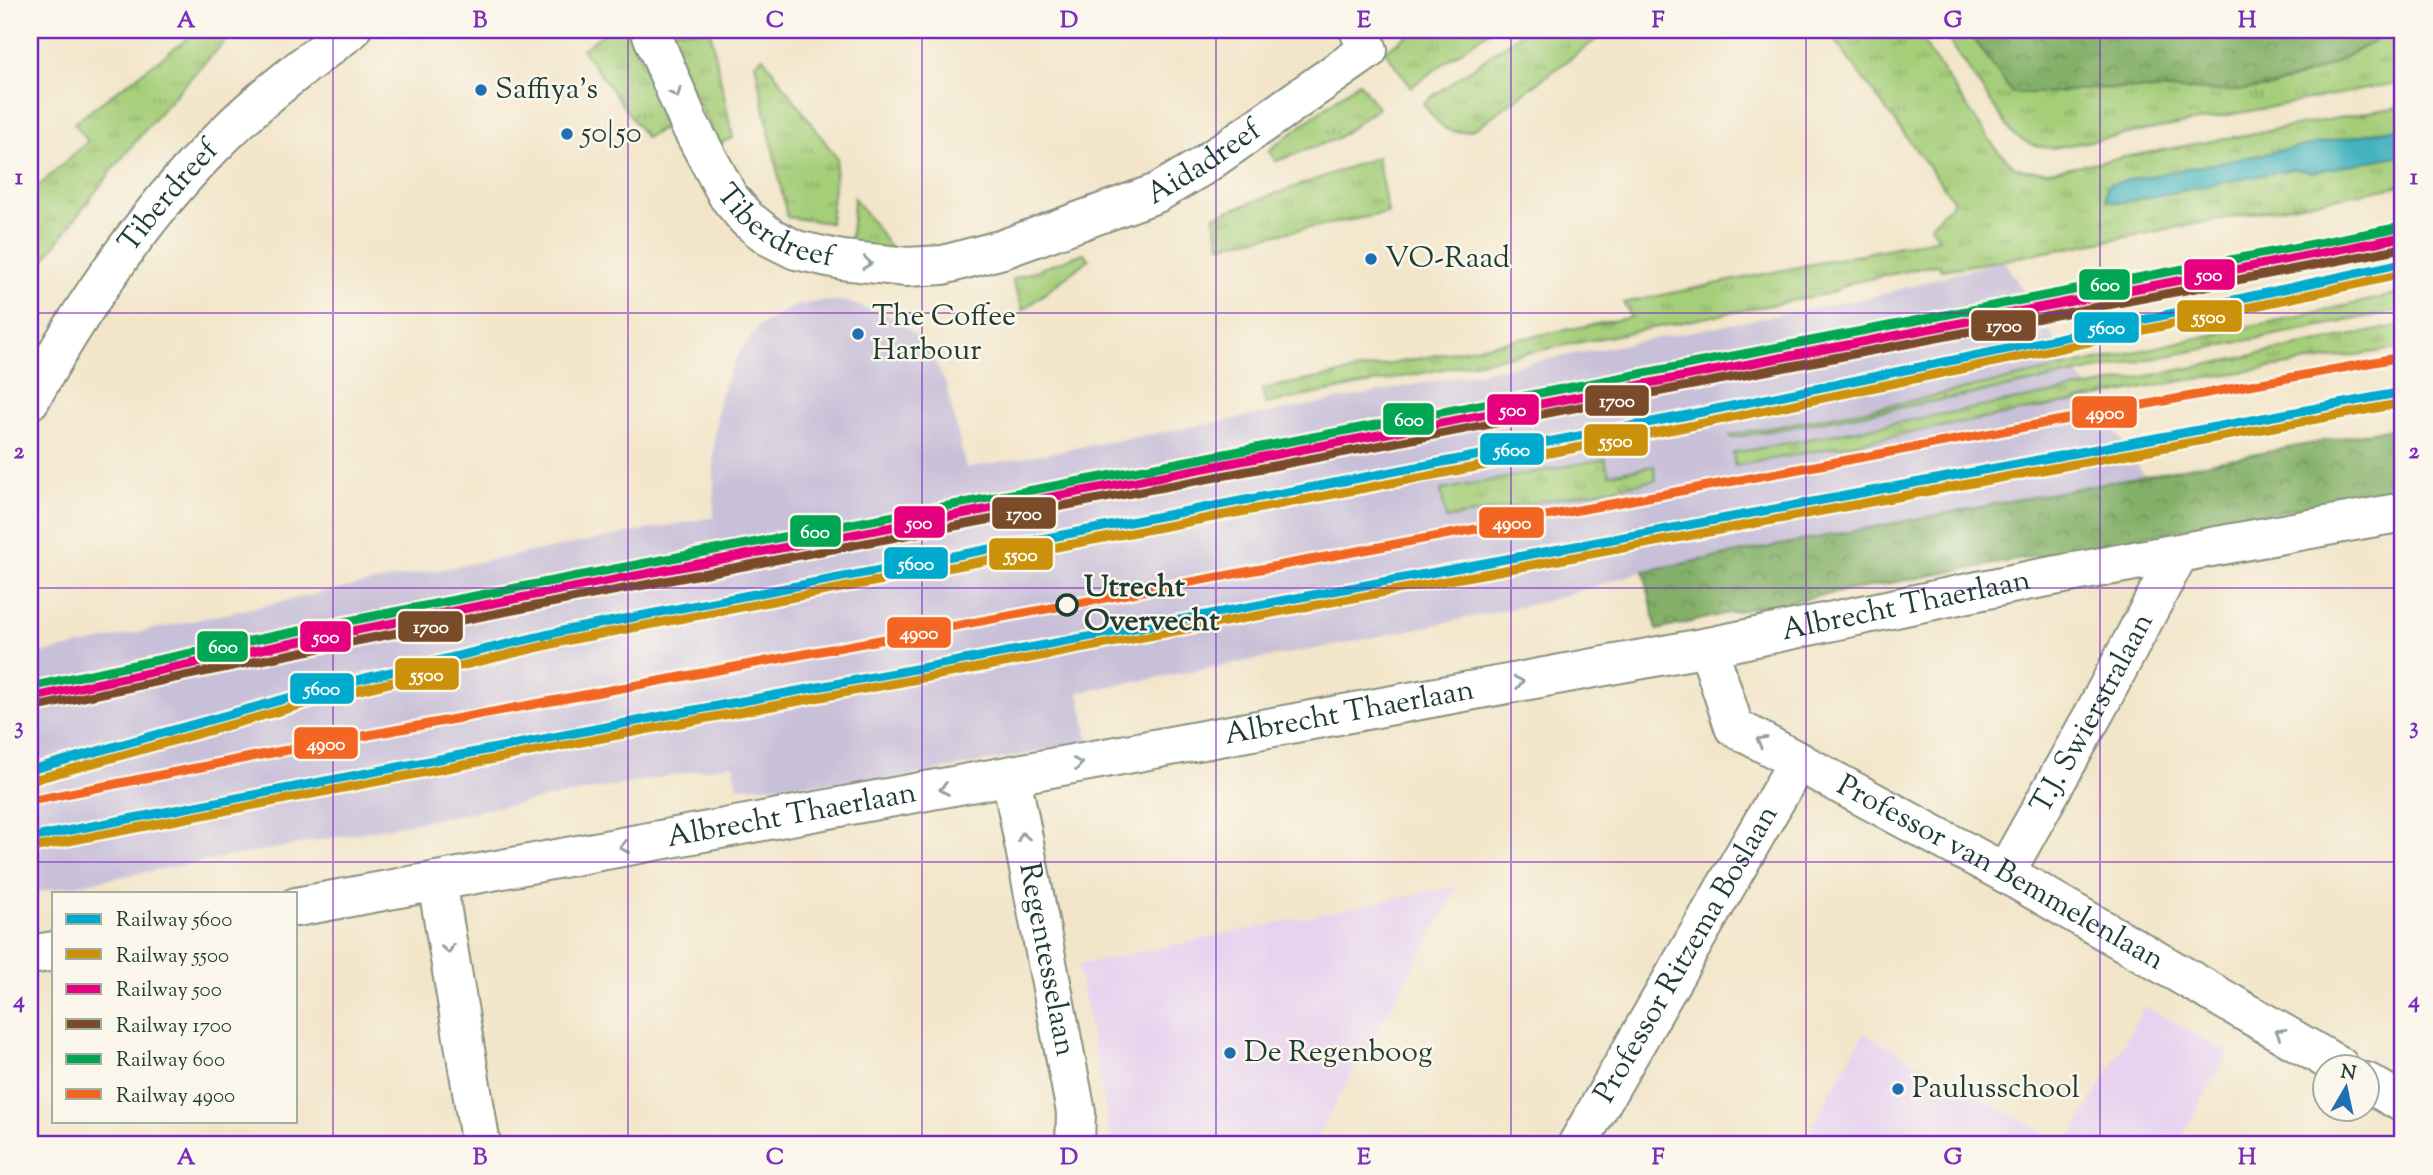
<svg xmlns="http://www.w3.org/2000/svg" width="2433" height="1175" viewBox="0 0 2433 1175" font-family="'Sorts Mill Goudy',serif">
	<defs>
		<pattern id="grass-tufts" width="24" height="20" patternUnits="userSpaceOnUse" patternTransform="scale(1.75)"><rect width="24" height="20" fill="#a5ce79"/><path d="M3 7l-1-3M5 7V3M7 7l1-3M15 17l-1-3M17 17v-4M19 17l1-3" fill="none" stroke="#86a864"/></pattern>
		<pattern id="forest-crowns" width="20" height="18" patternUnits="userSpaceOnUse" patternTransform="scale(1.75)"><rect width="20" height="18" fill="#84b169"/><path d="M2 6a3 3 0 1 1 6 0M12 15a3 3 0 1 1 6 0" fill="none" stroke="#6b9157"/></pattern>
	</defs>
	<rect width="100%" height="100%" fill="#fbf7ec"/>
	<filter id="ink" filterUnits="userSpaceOnUse"><feTurbulence type="fractalNoise" baseFrequency=".0143" numOctaves="2"/><feDisplacementMap in="SourceGraphic" scale="14" xChannelSelector="R" yChannelSelector="G"/><feConvolveMatrix kernelMatrix="1 2 1 2 8 2 1 2 1" color-interpolation-filters="sRGB"/></filter>
	<filter id="wash" filterUnits="userSpaceOnUse"><feTurbulence type="fractalNoise" baseFrequency=".00686" numOctaves="4" result="noise"/><feDisplacementMap in="SourceGraphic" scale="28" xChannelSelector="R" yChannelSelector="G"/><feGaussianBlur stdDeviation="1.57" result="paint"/><feColorMatrix in="noise" values="0 0 0 0 0 0 0 0 0 0 0 0 0 0 0 0 0 1.4 0 .05"/><feComposite in="paint" operator="in"/></filter>
	<g filter="url(#wash)">
		<rect width="100%" height="100%" fill="#f2e5c9"/>
		<g fill="#e7d2ef">
			<polygon points="1460,885 1312,1145 1109,1145 1111,1140 1078,965"/>
			<polygon points="2145,1006 2229,1053 2177,1145 2067,1145"/>
			<polygon points="1864,1033 2066,1145 1801,1145"/>
		</g>
		<polygon fill="#c8bfd8" points="2003,260 2144,475 1644,571 1543,602 1342,644 1079,692 1089,742 884,781 738,787 733,764 43,891 30,891 30,656 354,586 714,517 714,444 719,398 735,359 759,326 793,306 822,301 844,301 897,318 926,346 946,384 966,468 1285,410 1880,295"/>
		<g fill="url(#grass-tufts)" stroke="#628656" stroke-width="2">
			<path d="M199 30H237C159 106 94 192 30 279V194L88 141 74 123Z"/>
			<polygon points="609,30 627,30 672,124 646,138 582,49"/>
			<polygon points="665,30 710,30 733,138 718,144"/>
			<polygon points="1415,30 1490,30 1411,87 1385,51"/>
			<path d="M1526 30H1609L1476 128C1448 139 1438 125 1423 103Z"/>
			<polygon points="1827,30 1915,30 1996,149 2015,167 2025,170 2048,171 2403,106 2403,185 2003,260 1941,270 1940,264 1850,283 1831,293 1265,404 1262,389 1632,317 1623,303 1939,238 1930,226 1954,201"/>
			<path d="M1942 30H1968L2013 93H2048L2093 88 2228 91 2271 87 2320 70 2395 30H2403V82L2054 148C2036 148 2026 143 2012 133Z"/>
			<polygon points="763,57 837,158 830,223 787,217 755,63"/>
			<polygon points="1359,82 1378,108 1336,139 1276,161 1268,151"/>
			<polygon points="1377,157 1388,213 1220,245 1214,216"/>
			<polygon points="854,198 892,249 850,245"/>
			<polygon points="1084,253 1089,259 1023,310 1012,279"/>
			<polygon points="2403,293 2403,310 1979,393 1731,438 1730,435 1897,404"/>
			<polygon points="2403,325 2403,348 2182,381 1735,466 1733,453 2180,370"/>
			<polygon points="1605,459 1609,474 1654,466 1656,480 1446,519 1441,490"/>
		</g>
		<g fill="url(#forest-crowns)" stroke="#52774e" stroke-width="2">
			<polygon points="1968,30 2159,30 2214,35 2219,30 2395,30 2320,70 2271,87 2228,91 2093,88 2048,93 2012,93"/>
			<polygon points="2403,426 2403,489 1732,612 1657,630 1644,571"/>
		</g>
		<polygon fill="#43b2bd" stroke="#317878" stroke-width="2" points="2403,127 2403,155 2312,172 2293,169 2119,203 2106,200 2107,186 2113,183"/>
	</g>
	<g filter="url(#ink)">
		<g fill="none" stroke-linecap="round" stroke-linejoin="round">
			<g stroke="#88917e" stroke-width="42">
				<g id="minor">
					<path id="s1" d="M650 30 689 123 728 196 747 219 770 237 796 250 842 260 907 267 943 265 1003 249 1157 193 1201 167 1368 50 1359 30"/>
					<path id="s2" d="M30 400C83 305 146 211 224 135 263 96 307 63 351 30"/>
					<path id="s3" d="M1708 647 1734 727 2005 873 2339 1066"/>
					<path id="s4" d="M1011 776 1076 1112 1075 1145"/>
					<path id="s5" d="M2005 873 2096 710 2178 555"/>
					<polyline points="437,881 481,1145"/>
					<path id="s6" d="M296 907 1708 647 2031 580 2403 512"/>
					<polyline points="30,955 54,951"/>
					<polyline points="2366,1082 2403,1103"/>
					<path id="s7" d="M1577 1145 1798 761"/>
				</g>
			</g>
			<use href="#minor" stroke="#fff" stroke-width="38"/>
			<g stroke="#fbf7ec" stroke-width="14">
				<g id="rail-1">
					<polyline points="30,770 324,688 567,630 1678,417 2041,342 2403,263"/>
					<polyline points="30,838 668,715 2403,392"/>
				</g>
			</g>
			<g stroke="#fbf7ec" stroke-width="14">
				<g id="rail-2">
					<polyline points="33,780 326,698 569,640 1680,428 2043,352 2403,274"/>
					<polyline points="32,848 670,725 2403,403"/>
				</g>
			</g>
			<g stroke="#fbf7ec" stroke-width="14">
				<path id="rail-3" d="M30 698C422 613 816 542 1210 467 1608 392 2006 314 2403 237"/>
			</g>
			<g stroke="#fbf7ec" stroke-width="14">
				<path id="rail-4" d="M32 708C424 624 818 552 1211 478 1609 403 2006 325 2403 248"/>
			</g>
			<g stroke="#fbf7ec" stroke-width="14">
				<path id="rail-5" d="M30 687C421 603 815 531 1209 457 1607 382 2004 304 2401 227"/>
			</g>
			<g stroke="#fbf7ec" stroke-width="14">
				<polyline id="rail-6" points="30,801 261,755 2401,357"/>
			</g>
			<use href="#rail-1" stroke="#00a9ce" stroke-width="9"/>
			<use href="#rail-2" stroke="#cc910a" stroke-width="9"/>
			<use href="#rail-3" stroke="#e5007d" stroke-width="9"/>
			<use href="#rail-4" stroke="#7a4b2a" stroke-width="9"/>
			<use href="#rail-5" stroke="#00a651" stroke-width="9"/>
			<use href="#rail-6" stroke="#f26522" stroke-width="9"/>
		</g>
		<defs><path id="oneway-chevron" d="M-2-3.5L2.5 0L-2 3.5" fill="none" stroke-width="1.6" stroke-linecap="round" stroke-linejoin="round" transform="scale(1.75)"/></defs>
		<g stroke="#8f9e9a">
			<use href="#oneway-chevron" transform="translate(676 93) rotate(67)"/>
			<use href="#oneway-chevron" transform="translate(867 263) rotate(6)"/>
			<use href="#oneway-chevron" transform="translate(1519 682) rotate(-11)"/>
			<use href="#oneway-chevron" transform="translate(1761 741) rotate(-151)"/>
			<use href="#oneway-chevron" transform="translate(1078 764) rotate(-10)"/>
			<use href="#oneway-chevron" transform="translate(944 789) rotate(170)"/>
			<use href="#oneway-chevron" transform="translate(1023 837) rotate(-101)"/>
			<use href="#oneway-chevron" transform="translate(624 847) rotate(170)"/>
			<use href="#oneway-chevron" transform="translate(448 949) rotate(80)"/>
			<use href="#oneway-chevron" transform="translate(2280 1033) rotate(-150)"/>
		</g>
	</g>
	<path fill="none" stroke="#7b2cbf" stroke-width="2" stroke-opacity="0.55" d="M333 30V1145M628 30V1145M922 30V1145M1216 30V1145M1511 30V1145M1806 30V1145M2100 30V1145M30 313H2403M30 588H2403M30 862H2403"/>
	<g fill="#1f6fb2" stroke="#fbf7ec" stroke-width="2.5">
		<circle cx="481" cy="90" r="7"/>
		<circle cx="567" cy="134" r="7"/>
		<circle cx="1371" cy="259" r="7"/>
		<circle cx="858" cy="334" r="7"/>
		<circle cx="1230" cy="1053" r="7"/>
		<circle cx="1898" cy="1089" r="7"/>
	</g>
	<circle fill="#fbf7ec" stroke="#1f3d34" stroke-width="3.5" cx="1067" cy="605" r="10"/>
	<g text-anchor="middle" dominant-baseline="central" stroke-width="5" stroke-linejoin="round" paint-order="stroke">
		<g font-size="30" fill="#1f3d34" stroke="#fbf7ec" text-anchor="start">
			<text x="495" y="90">Saffiya's</text>
			<text x="581" y="134">50|50</text>
			<text x="1385" y="259">VO-Raad</text>
			<text x="872" y="317">The Coffee<tspan x="872" dy="34">Harbour</tspan></text>
			<text x="1244" y="1053">De Regenboog</text>
			<text x="1912" y="1089">Paulusschool</text>
		</g>
		<g font-size="30" fill="#1f3d34" stroke="#fbf7ec">
			<text stroke="none"><textPath href="#s1" startOffset="702">Aidadreef</textPath></text>
			<text stroke="none"><textPath href="#s2" startOffset="247">Tiberdreef</textPath></text>
			<text stroke="none"><textPath href="#s1" startOffset="242">Tiberdreef</textPath></text>
			<text stroke="none"><textPath href="#s6" startOffset="1638">Albrecht Thaerlaan</textPath></text>
			<text stroke="none"><textPath href="#s6" startOffset="1071">Albrecht Thaerlaan</textPath></text>
			<text stroke="none"><textPath href="#s5" startOffset="182">T.J. Swierstralaan</textPath></text>
			<text stroke="none"><textPath href="#s6" startOffset="504">Albrecht Thaerlaan</textPath></text>
			<text stroke="none"><textPath href="#s3" startOffset="388">Professor van Bemmelenlaan</textPath></text>
			<text stroke="none"><textPath href="#s7" startOffset="220">Professor Ritzema Boslaan</textPath></text>
			<text stroke="none"><textPath href="#s4" startOffset="187">Regentesselaan</textPath></text>
		</g>
		<g font-size="30" font-weight="bold" fill="#1f3d34" stroke="#fbf7ec" text-anchor="start">
			<text x="1084" y="588">Utrecht<tspan x="1084" dy="34">Overvecht</tspan></text>
		</g>
	</g>
	<g stroke="#fbf7ec" stroke-width="2.5">
		<rect x="2183" y="258" width="53" height="33" rx="7" fill="#e5007d"/>
		<rect x="2078" y="268" width="53" height="33" rx="7" fill="#00a651"/>
		<rect x="2176" y="299" width="67" height="34" rx="7" fill="#cc910a"/>
		<rect x="1970" y="309" width="67" height="33" rx="7" fill="#7a4b2a"/>
		<rect x="2073" y="311" width="67" height="33" rx="7" fill="#00a9ce"/>
		<rect x="1584" y="384" width="66" height="33" rx="7" fill="#7a4b2a"/>
		<rect x="1486" y="393" width="54" height="33" rx="7" fill="#e5007d"/>
		<rect x="2071" y="395" width="67" height="34" rx="7" fill="#f26522"/>
		<rect x="1382" y="402" width="53" height="34" rx="7" fill="#00a651"/>
		<rect x="1583" y="423" width="66" height="34" rx="7" fill="#cc910a"/>
		<rect x="1479" y="432" width="66" height="34" rx="7" fill="#00a9ce"/>
		<rect x="991" y="496" width="66" height="34" rx="7" fill="#7a4b2a"/>
		<rect x="893" y="505" width="53" height="34" rx="7" fill="#e5007d"/>
		<rect x="1478" y="506" width="67" height="33" rx="7" fill="#f26522"/>
		<rect x="789" y="514" width="53" height="34" rx="7" fill="#00a651"/>
		<rect x="988" y="537" width="66" height="34" rx="7" fill="#cc910a"/>
		<rect x="883" y="546" width="66" height="34" rx="7" fill="#00a9ce"/>
		<rect x="397" y="610" width="67" height="33" rx="7" fill="#7a4b2a"/>
		<rect x="886" y="616" width="66" height="33" rx="7" fill="#f26522"/>
		<rect x="299" y="620" width="53" height="33" rx="7" fill="#e5007d"/>
		<rect x="196" y="630" width="53" height="33" rx="7" fill="#00a651"/>
		<rect x="394" y="657" width="66" height="34" rx="7" fill="#cc910a"/>
		<rect x="289" y="672" width="66" height="33" rx="7" fill="#00a9ce"/>
		<rect x="293" y="726" width="66" height="34" rx="7" fill="#f26522"/>
	</g>
	<g font-size="19" text-anchor="middle" font-weight="bold" fill="#fff">
		<text x="2209" y="281">500</text>
		<text x="2105" y="291">600</text>
		<text x="2209" y="323">5500</text>
		<text x="2004" y="332">1700</text>
		<text x="2107" y="334">5600</text>
		<text x="1617" y="407">1700</text>
		<text x="1513" y="416">500</text>
		<text x="2105" y="419">4900</text>
		<text x="1409" y="426">600</text>
		<text x="1616" y="447">5500</text>
		<text x="1512" y="456">5600</text>
		<text x="1024" y="520">1700</text>
		<text x="919" y="529">500</text>
		<text x="1512" y="529">4900</text>
		<text x="815" y="538">600</text>
		<text x="1021" y="561">5500</text>
		<text x="916" y="570">5600</text>
		<text x="431" y="633">1700</text>
		<text x="919" y="639">4900</text>
		<text x="326" y="643">500</text>
		<text x="223" y="653">600</text>
		<text x="427" y="681">5500</text>
		<text x="322" y="695">5600</text>
		<text x="326" y="750">4900</text>
	</g>
	<rect width="2433" height="1175" fill="none" stroke="#fbf7ec" stroke-width="77"/>
	<rect x="52" y="892" width="245" height="231" fill="#fbf7ec" stroke="#a3ada2" stroke-width="2"/>
	<rect x="66" y="914" width="35" height="10" fill="#00a9ce" stroke="#a3ada2" stroke-width="2"/>
	<text x="116" y="926" font-size="21" fill="#1f3d34">Railway 5600</text>
	<rect x="66" y="949" width="35" height="10" fill="#cc910a" stroke="#a3ada2" stroke-width="2"/>
	<text x="116" y="962" font-size="21" fill="#1f3d34">Railway 5500</text>
	<rect x="66" y="984" width="35" height="10" fill="#e5007d" stroke="#a3ada2" stroke-width="2"/>
	<text x="116" y="996" font-size="21" fill="#1f3d34">Railway 500</text>
	<rect x="66" y="1019" width="35" height="10" fill="#7a4b2a" stroke="#a3ada2" stroke-width="2"/>
	<text x="116" y="1032" font-size="21" fill="#1f3d34">Railway 1700</text>
	<rect x="66" y="1054" width="35" height="10" fill="#00a651" stroke="#a3ada2" stroke-width="2"/>
	<text x="116" y="1066" font-size="21" fill="#1f3d34">Railway 600</text>
	<rect x="66" y="1089" width="35" height="10" fill="#f26522" stroke="#a3ada2" stroke-width="2"/>
	<text x="116" y="1102" font-size="21" fill="#1f3d34">Railway 4900</text>
	<g transform="translate(2346 1088) rotate(9)"><circle r="33" fill="#fbf7ec" stroke="#a3ada2" stroke-width="2"/>
	<path d="M0-5L12 26L0 18L-12 26Z" fill="#1f6fb2"/>
	<text y="-10" font-size="19" font-weight="bold" text-anchor="middle" fill="#1f3d34">N</text>
	</g>
	<rect x="38" y="38" width="2356" height="1098" fill="none" stroke="#7b2cbf" stroke-width="2.5"/>
	<g font-size="23" text-anchor="middle" font-weight="bold" fill="#7b2cbf">
		<text x="186" y="27">A</text>
		<text x="480" y="27">B</text>
		<text x="775" y="27">C</text>
		<text x="1069" y="27">D</text>
		<text x="1364" y="27">E</text>
		<text x="1658" y="27">F</text>
		<text x="1953" y="27">G</text>
		<text x="2247" y="27">H</text>
		<text x="19" y="184">1</text>
		<text x="2414" y="184">1</text>
		<text x="19" y="458">2</text>
		<text x="2414" y="458">2</text>
		<text x="19" y="733">3</text>
		<text x="2414" y="733">3</text>
		<text x="19" y="1007">4</text>
		<text x="2414" y="1007">4</text>
		<text x="186" y="1164">A</text>
		<text x="480" y="1164">B</text>
		<text x="775" y="1164">C</text>
		<text x="1069" y="1164">D</text>
		<text x="1364" y="1164">E</text>
		<text x="1658" y="1164">F</text>
		<text x="1953" y="1164">G</text>
		<text x="2247" y="1164">H</text>
	</g>
</svg>
